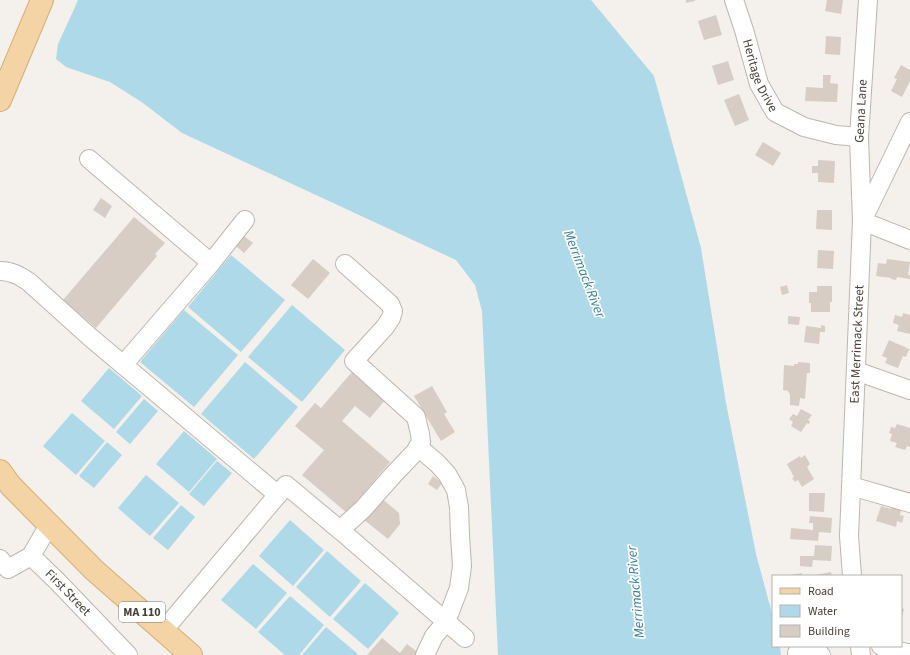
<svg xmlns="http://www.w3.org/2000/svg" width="910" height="655" viewBox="0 0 910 655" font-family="'Source Sans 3',sans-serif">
	<rect width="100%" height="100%" fill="#f4f0eb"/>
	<g fill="#aed9e9">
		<polygon points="78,0 591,0 654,76 701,248 726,403 756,554 773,617 773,646 780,646 781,655 498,655 482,311 475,285 456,260 182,133 143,103 110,82 66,67 56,59 58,44 75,7"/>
		<polygon points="231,255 285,300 241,352 188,307"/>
		<polygon points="292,305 345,350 302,402 248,357"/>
		<polygon points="184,310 238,355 194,407 140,362"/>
		<polygon points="245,362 298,407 254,459 201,414"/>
		<polygon points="109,368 142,396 114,429 81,401"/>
		<polygon points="144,399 158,411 130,444 116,432"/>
		<polygon points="72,413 105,441 76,475 43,446"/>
		<polygon points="184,431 217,459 189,492 156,464"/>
		<polygon points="107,442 122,455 94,488 79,476"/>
		<polygon points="217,461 232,473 204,506 189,494"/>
		<polygon points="146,475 179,503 150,536 118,508"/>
		<polygon points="181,505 195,517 168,550 153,538"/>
		<polygon points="290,520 324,550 293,586 259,556"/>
		<polygon points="327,551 361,581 330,617 296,587"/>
		<polygon points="253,564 287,593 256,629 221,600"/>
		<polygon points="365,583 399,613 368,649 333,619"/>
		<polygon points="290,596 324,625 299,655 285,655 258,632"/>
		<polygon points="326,627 359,655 302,655"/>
	</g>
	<g fill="#d7cdc4">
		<polygon points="686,0 695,0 695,1 686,3"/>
		<polygon points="827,0 843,0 841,14 825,11"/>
		<polygon points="716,15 722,35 704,40 698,21"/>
		<polygon points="826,36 841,37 840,55 825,54"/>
		<polygon points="728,61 734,80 718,85 712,66"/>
		<polygon points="901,65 910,70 910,81 902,97 891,91 897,79 894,78"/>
		<polygon points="823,75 831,75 830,83 838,84 837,102 805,101 806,87 823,88"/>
		<polygon points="739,94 749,120 735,126 724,100"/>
		<polygon points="763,142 781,153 773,166 755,155"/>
		<polygon points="818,160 835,161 834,183 818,182 818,173 812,173 812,166 818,166"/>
		<polygon points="101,198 112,206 105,218 93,210"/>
		<polygon points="817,210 832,210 832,230 816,229"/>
		<polygon points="134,217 165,243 155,254 157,256 96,328 63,300"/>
		<polygon points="244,236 253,243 244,253 236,246"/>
		<polygon points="818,250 834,251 833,269 817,268"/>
		<polygon points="313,259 330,273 308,299 291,285"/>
		<polygon points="887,259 910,262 908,275 910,275 910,279 897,277 896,280 891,279 891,278 876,276 878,263 886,264"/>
		<polygon points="787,285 789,293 782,295 780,287"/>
		<polygon points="817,286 832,286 832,302 830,302 830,312 811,312 811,303 809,303 809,292 817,292"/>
		<polygon points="903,313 910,315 910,334 897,331 899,325 893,323 895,315 902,317"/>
		<polygon points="788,316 800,317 799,325 788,324"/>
		<polygon points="821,325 825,326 825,332 820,332 819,344 804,342 806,326 821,328"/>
		<polygon points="889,340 909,349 906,357 903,356 898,368 885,363 887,358 882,356"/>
		<polygon points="798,362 810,363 810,373 807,373 805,399 800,398 799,406 790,405 790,395 788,391 783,390 784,365 794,366 794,364 798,364"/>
		<polygon points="352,372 385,400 370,418 355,406 342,421 390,462 347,513 302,475 324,450 295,426 315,403 321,408"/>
		<polygon points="432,386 447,412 444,414 455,432 441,441 414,396"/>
		<polygon points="801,409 812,415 808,420 810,421 809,424 807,423 801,432 791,426 793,422 789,419 793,414 797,416"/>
		<polygon points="897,424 910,428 910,447 907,446 905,450 895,447 897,443 890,441 892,434 889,433 891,427 895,428"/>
		<polygon points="805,455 810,464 807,467 814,479 802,487 798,480 795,482 792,478 794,477 787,464 800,456 801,458"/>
		<polygon points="433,476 442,483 437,490 428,484"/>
		<polygon points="809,493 825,493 824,512 809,511"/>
		<polygon points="380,497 399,513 400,524 388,539 363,519"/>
		<polygon points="881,506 891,509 891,507 901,510 900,515 904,516 902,523 897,521 896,527 876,521"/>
		<polygon points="810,516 832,518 831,533 819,532 818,541 790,539 791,528 813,530 813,523 809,523"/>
		<polygon points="815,545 832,546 831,561 813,560 812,567 800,566 800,556 814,556"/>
		<polygon points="831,572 832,576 815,576 815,575"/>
		<polygon points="802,573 802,576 789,576 789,575"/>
		<polygon points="901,608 904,609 902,616 901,615"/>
		<polygon points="382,638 400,653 407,644 421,655 367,655"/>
	</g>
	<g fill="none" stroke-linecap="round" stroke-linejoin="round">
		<g stroke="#beb6ae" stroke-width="20">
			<g id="minor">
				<path id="s1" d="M734 0 744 30 759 84 775 112 804 127 836 135 859 137"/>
				<polyline points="868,0 859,137 862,221 910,240"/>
				<polyline points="89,159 211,263"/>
				<path d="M0 271C12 271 20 276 29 282L90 337 278 495"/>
				<polyline points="123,365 211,263 245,220"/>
				<polyline points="856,371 910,390"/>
				<polyline points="418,447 437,463 447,474 456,490 459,507 460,536 462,566 459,588 446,622 434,636 425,655"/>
				<polyline points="851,486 910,503"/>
				<polyline points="340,530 465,638"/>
				<path id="s2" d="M31 556 56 580 128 655"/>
				<polyline points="0,559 8,569 31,556 49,525"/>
				<path id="s3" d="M852 576 849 536 862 221 910 122"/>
				<polyline points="163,631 286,485 340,530 363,509 394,474 415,452 421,442 420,434 416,417 354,361 385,327 391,318 393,311 390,304 345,264"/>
				<polyline points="860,646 861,655"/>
				<polyline points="881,646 910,654"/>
				<polyline points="797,655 797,653 820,654 821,655"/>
			</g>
		</g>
		<g stroke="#d7ad75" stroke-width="24">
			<g id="major">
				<polyline points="0,100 42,0"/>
				<polyline points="0,471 11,486 94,570 191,655"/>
			</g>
		</g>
		<use href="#minor" stroke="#fff" stroke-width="18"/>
		<use href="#major" stroke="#f4d3a4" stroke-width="22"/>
	</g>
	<g text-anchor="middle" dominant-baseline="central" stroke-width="3.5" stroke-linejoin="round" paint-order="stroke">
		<rect fill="#fff" stroke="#7e7974" stroke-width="1" x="119" y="602" width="46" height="20" rx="3"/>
		<g font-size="12" font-weight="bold" fill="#474039">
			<text x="142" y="612">MA 110</text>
		</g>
		<g font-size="13" fill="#474039" stroke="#fff">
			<text stroke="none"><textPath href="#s1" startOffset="80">Heritage Drive</textPath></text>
			<text transform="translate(861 111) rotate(-87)">Geana Lane</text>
			<text stroke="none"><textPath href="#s3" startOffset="232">East Merrimack Street</textPath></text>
			<text stroke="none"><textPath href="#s2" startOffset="52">First Street</textPath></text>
		</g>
		<g font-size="14" font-style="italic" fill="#397d99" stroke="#fff">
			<text transform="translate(584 274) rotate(69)">Merrimack River</text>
			<text transform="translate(636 592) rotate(-95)">Merrimack River</text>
		</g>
	</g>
	<rect x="772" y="575" width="130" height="72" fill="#ffffff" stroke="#b5b3b0"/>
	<rect x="780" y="588" width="20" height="6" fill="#f4d3a4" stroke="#b5b3b0"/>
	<text x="808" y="595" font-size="12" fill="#474039">Road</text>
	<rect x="780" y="605" width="20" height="12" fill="#aed9e9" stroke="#b5b3b0"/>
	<text x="808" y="615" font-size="12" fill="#474039">Water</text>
	<rect x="780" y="625" width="20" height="12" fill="#d7cdc4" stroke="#b5b3b0"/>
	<text x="808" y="635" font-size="12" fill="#474039">Building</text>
</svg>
